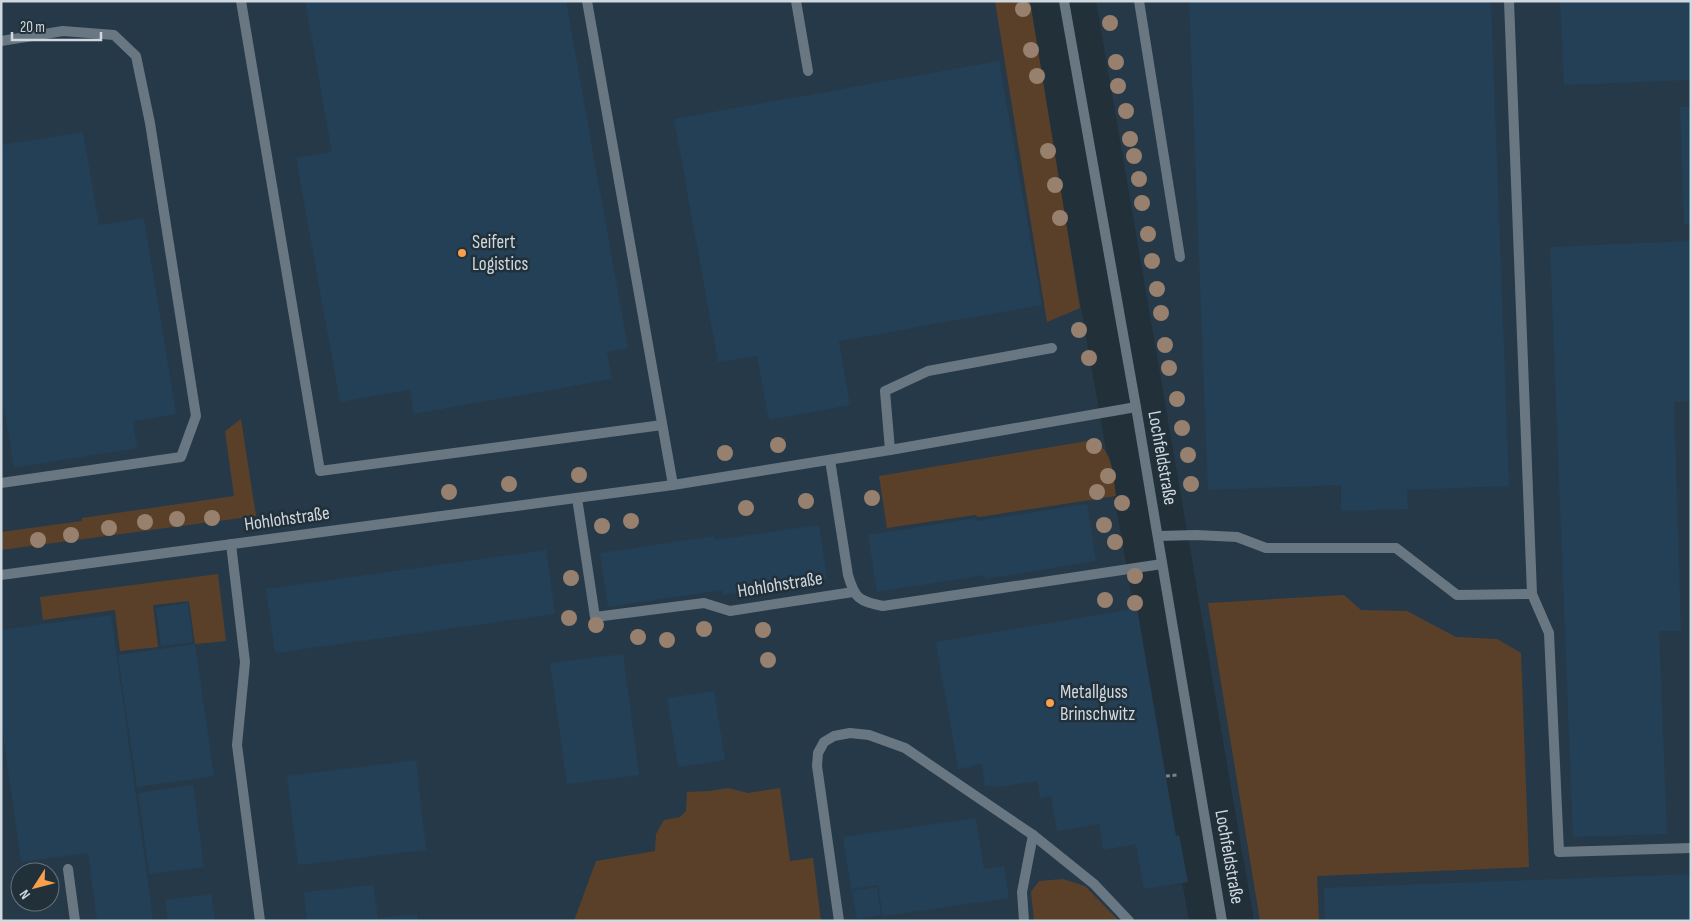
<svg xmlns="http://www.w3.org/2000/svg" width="1692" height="922" viewBox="0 0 1692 922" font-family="'Sofia Sans Condensed',sans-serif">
	<rect width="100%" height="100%" fill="#22303a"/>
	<g fill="#263948" fill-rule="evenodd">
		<path d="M1 1H1027L1189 921H1ZM20 872H50V902H20Z"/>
		<polygon points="1096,1 1691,1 1691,921 1254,921"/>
	</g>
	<g fill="#5b4029">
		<polygon points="995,1 1030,1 1080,308 1047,322"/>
		<polygon points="241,419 256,516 1,550 1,532 82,521 82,518 234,496 225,431"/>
		<path d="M1093 440C1114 452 1113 475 1116 496L979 517 975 515 887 528 879 476Z"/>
		<polygon points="218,574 226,641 195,644 189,601 153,605 158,647 120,651 115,610 43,620 40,597"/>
		<polygon points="1344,595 1361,610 1407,611 1456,637 1497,639 1521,653 1529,867 1317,876 1319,921 1260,921 1208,603"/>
		<polygon points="728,788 748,793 780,788 790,861 813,858 821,921 574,921 596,861 655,851 656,834 664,820 680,817 686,811 687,792 710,791"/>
		<polygon points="1063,879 1085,886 1119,921 1034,921 1031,892 1039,881"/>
	</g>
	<g fill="#244056">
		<polygon points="305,1 566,1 628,348 607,352 612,379 414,414 410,390 340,402 296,158 332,152"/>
		<polygon points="1189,1 1491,1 1509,486 1407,490 1408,509 1341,511 1341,485 1208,490"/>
		<polygon points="1560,1 1691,1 1691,80 1564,85"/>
		<polygon points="999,61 1042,305 839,341 850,405 769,420 757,356 718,362 674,119"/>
		<polygon points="1680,107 1691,107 1691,224 1684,224"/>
		<polygon points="83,132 99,225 144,218 176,414 133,421 137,448 14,468 1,390 1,145"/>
		<polygon points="1691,241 1691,401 1674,402 1681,631 1659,631 1667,834 1573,837 1550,247"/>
		<polygon points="1087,504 1096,561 985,579 985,575 877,592 868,535 976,518 976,521"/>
		<polygon points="819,525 827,579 723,595 722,590 608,607 600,553 714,536 715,540"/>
		<polygon points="546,550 555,614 275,653 266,589"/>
		<polygon points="188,603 193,642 161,646 156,608"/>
		<polygon points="1137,608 1176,836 1179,835 1188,882 1144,889 1136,844 1103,850 1099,824 1057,831 1051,796 1040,798 1037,781 999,787 985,786 982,764 958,769 936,642"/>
		<polygon points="111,615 143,846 153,921 97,921 88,853 21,862 1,720 1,630"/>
		<polygon points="195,644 214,776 137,787 118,655"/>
		<polygon points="623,654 639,775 567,784 550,663"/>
		<polygon points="714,691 725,760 678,767 667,698"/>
		<polygon points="416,760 426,850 298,865 287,776"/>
		<polygon points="193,785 204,867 149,874 138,793"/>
		<polygon points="976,818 984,869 1004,866 1009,898 883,916 878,885 851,889 843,837"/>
		<polygon points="1691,874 1691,921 1325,921 1324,888"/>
		<polygon points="373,885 378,918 417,914 418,921 307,921 304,892"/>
		<polygon points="877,887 881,915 857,919 852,891"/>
		<polygon points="211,894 215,921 168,921 165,900"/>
	</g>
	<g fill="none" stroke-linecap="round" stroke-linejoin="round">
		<polyline stroke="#78838c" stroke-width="3" stroke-dasharray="4 2.5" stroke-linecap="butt" points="1166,776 1177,775"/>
		<g stroke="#697782" stroke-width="10">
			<polyline points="241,1 320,471 662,425"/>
			<polyline points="587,1 673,485"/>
			<polyline points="796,1 808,71"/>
			<polyline points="1139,1 1180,257"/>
			<polyline points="1509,1 1532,594 1549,633 1559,852 1691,848"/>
			<polyline points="1,41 63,31 114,35 136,56 150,123 196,416 181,457 1,483"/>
			<polyline points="890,450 885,391 928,371 1052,348"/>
			<path d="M830 460 848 575C855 599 859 601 883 606L1162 564"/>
			<polyline points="577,498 595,617 704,603 730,611 853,592"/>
			<polyline points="1158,536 1196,535 1237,537 1266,548 1396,548 1457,595 1532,594"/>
			<polyline points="231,544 245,662 237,745 260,921"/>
			<polyline points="68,869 75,921"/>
			<polyline points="839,921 817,766 818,753 824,742 834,736 850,733 869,735 905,748 1033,835 1094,884 1129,921"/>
			<polyline points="1024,921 1022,892 1033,835"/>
		</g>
		<g stroke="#697782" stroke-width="10">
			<polyline points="1064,1 1136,407 1222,921"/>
			<polyline points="1,575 673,485 890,450 1136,407"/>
		</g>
	</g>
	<g fill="#97806d">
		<circle cx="1023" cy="9" r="8"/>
		<circle cx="1110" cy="23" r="8"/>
		<circle cx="1031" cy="50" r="8"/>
		<circle cx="1116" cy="62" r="8"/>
		<circle cx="1037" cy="76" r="8"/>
		<circle cx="1118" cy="86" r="8"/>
		<circle cx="1126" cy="111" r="8"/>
		<circle cx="1130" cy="139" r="8"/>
		<circle cx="1048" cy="151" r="8"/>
		<circle cx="1134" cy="156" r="8"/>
		<circle cx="1139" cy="179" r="8"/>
		<circle cx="1055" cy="185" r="8"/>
		<circle cx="1142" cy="203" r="8"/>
		<circle cx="1060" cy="218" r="8"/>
		<circle cx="1148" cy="234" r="8"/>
		<circle cx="1152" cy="261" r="8"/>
		<circle cx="1157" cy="289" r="8"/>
		<circle cx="1161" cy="313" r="8"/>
		<circle cx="1079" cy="330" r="8"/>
		<circle cx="1165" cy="345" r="8"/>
		<circle cx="1089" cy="358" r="8"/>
		<circle cx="1169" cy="368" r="8"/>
		<circle cx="1177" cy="399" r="8"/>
		<circle cx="1182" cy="428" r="8"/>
		<circle cx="778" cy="445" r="8"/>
		<circle cx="1094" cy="446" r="8"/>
		<circle cx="725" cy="453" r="8"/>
		<circle cx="1188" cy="455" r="8"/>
		<circle cx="579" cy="475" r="8"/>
		<circle cx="1108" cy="476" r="8"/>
		<circle cx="509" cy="484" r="8"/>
		<circle cx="1191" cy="484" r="8"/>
		<circle cx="449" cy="492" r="8"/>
		<circle cx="1097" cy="492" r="8"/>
		<circle cx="872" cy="498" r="8"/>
		<circle cx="806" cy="501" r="8"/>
		<circle cx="1122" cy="503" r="8"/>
		<circle cx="746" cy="508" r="8"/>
		<circle cx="212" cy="518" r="8"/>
		<circle cx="177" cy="519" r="8"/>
		<circle cx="631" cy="521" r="8"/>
		<circle cx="145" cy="522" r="8"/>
		<circle cx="1104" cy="525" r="8"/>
		<circle cx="602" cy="526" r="8"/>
		<circle cx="109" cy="528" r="8"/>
		<circle cx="71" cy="535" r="8"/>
		<circle cx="38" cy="540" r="8"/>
		<circle cx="1115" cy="542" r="8"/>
		<circle cx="1135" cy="576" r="8"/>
		<circle cx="571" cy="578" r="8"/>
		<circle cx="1105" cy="600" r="8"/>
		<circle cx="1135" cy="603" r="8"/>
		<circle cx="569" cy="618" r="8"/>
		<circle cx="596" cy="625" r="8"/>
		<circle cx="704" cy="629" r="8"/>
		<circle cx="763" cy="630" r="8"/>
		<circle cx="638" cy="637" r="8"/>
		<circle cx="667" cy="640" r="8"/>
		<circle cx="768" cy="660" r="8"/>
	</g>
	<g fill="#f9a04d" stroke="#22303a" stroke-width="2">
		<circle cx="462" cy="253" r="5"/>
		<circle cx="1050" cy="703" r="5"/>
	</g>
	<g text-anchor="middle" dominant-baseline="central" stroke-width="5" stroke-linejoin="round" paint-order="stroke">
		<g font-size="19" fill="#d0d8df" stroke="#22303a" text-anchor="start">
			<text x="472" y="242">Seifert<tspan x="472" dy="22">Logistics</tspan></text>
			<text x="1060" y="692">Metallguss<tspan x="1060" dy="22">Brinschwitz</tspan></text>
		</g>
		<g font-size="19" fill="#d0d8df" stroke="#22303a">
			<text transform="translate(1162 458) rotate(80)">Lochfeldstraße</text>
			<text transform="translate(287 519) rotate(-8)">Hohlohstraße</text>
			<text transform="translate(780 585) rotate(-9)">Hohlohstraße</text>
			<text transform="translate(1229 857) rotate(80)">Lochfeldstraße</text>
		</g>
	</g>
	<rect width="1692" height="922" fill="none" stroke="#d0d8df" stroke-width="5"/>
	<g transform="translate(35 887) rotate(234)"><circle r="24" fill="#22303a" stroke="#68737c"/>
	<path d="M0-4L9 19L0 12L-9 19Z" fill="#f9a04d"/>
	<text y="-8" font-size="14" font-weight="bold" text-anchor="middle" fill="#d0d8df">N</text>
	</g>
	<path d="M12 32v8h89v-8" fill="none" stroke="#d0d8df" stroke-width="2.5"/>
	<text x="20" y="32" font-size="15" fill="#d0d8df" stroke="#22303a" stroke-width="4" paint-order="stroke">20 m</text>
</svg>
